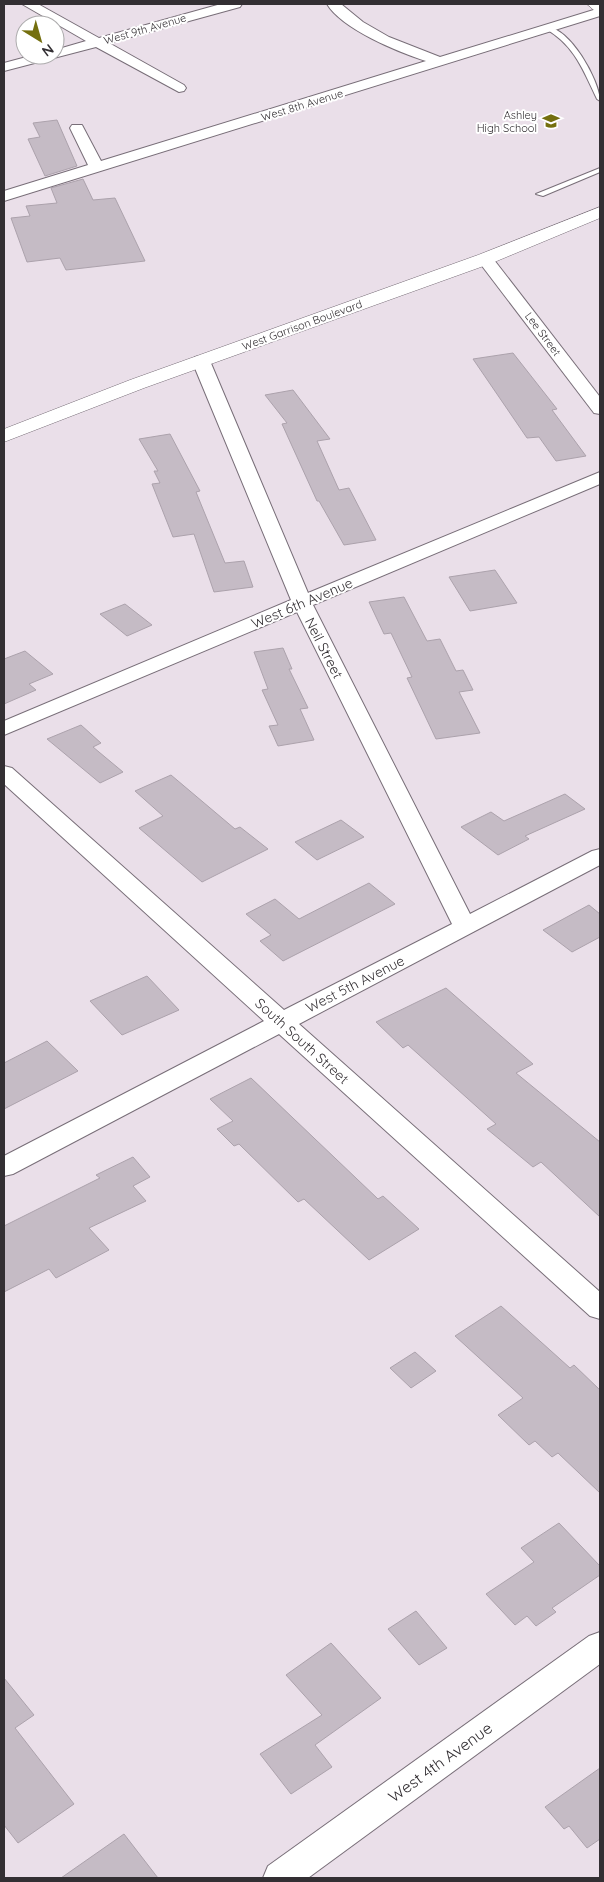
<svg xmlns="http://www.w3.org/2000/svg" width="604" height="1882" viewBox="0 0 604 1882" font-family="Quicksand,sans-serif">
	<rect width="100%" height="100%" fill="#eadfe9"/>
	<g fill="#c5bbc5" stroke="#aca2ac">
		<polygon points="57,120 77,166 45,176 28,139 40,137 33,123"/>
		<polygon points="83,179 93,200 115,198 145,261 66,270 60,258 27,262 11,218 30,216 26,206 57,203 51,188"/>
		<polygon points="513,353 557,409 552,410 586,456 556,461 539,437 527,438 473,359"/>
		<polygon points="293,390 330,439 317,441 339,490 349,488 376,540 344,545 319,501 317,501 282,424 287,423 265,395"/>
		<polygon points="170,434 200,491 196,492 225,563 244,561 253,587 214,592 194,534 173,537 152,484 160,483 154,471 158,471 139,439"/>
		<polygon points="495,570 517,603 470,611 449,577"/>
		<polygon points="404,597 427,641 440,639 456,671 463,670 473,690 459,692 480,733 436,739 407,678 412,677 391,633 384,634 369,602"/>
		<polygon points="125,604 152,625 127,636 100,614"/>
		<polygon points="283,648 292,669 289,669 308,708 300,709 314,740 278,746 269,726 278,725 262,690 268,689 254,652"/>
		<polygon points="25,651 53,674 29,684 36,690 4,704 4,659"/>
		<polygon points="81,725 101,743 93,747 123,772 100,783 47,739"/>
		<polygon points="171,775 235,829 240,827 268,849 202,882 139,828 163,816 135,791"/>
		<polygon points="565,794 585,809 525,836 529,839 498,855 461,827 491,812 504,821"/>
		<polygon points="341,820 364,837 317,860 295,842"/>
		<polygon points="369,883 395,904 283,961 260,941 271,935 246,914 275,899 299,919"/>
		<polygon points="589,905 600,914 600,937 572,952 543,930"/>
		<polygon points="147,976 179,1010 122,1035 90,1001"/>
		<polygon points="446,988 533,1064 516,1073 600,1142 600,1217 541,1162 533,1167 487,1129 496,1124 408,1045 403,1048 376,1022"/>
		<polygon points="47,1041 78,1071 4,1109 4,1063"/>
		<polygon points="251,1078 378,1199 383,1196 419,1229 369,1260 304,1199 298,1202 239,1144 234,1146 217,1129 233,1121 210,1099"/>
		<polygon points="133,1157 150,1177 133,1186 146,1201 89,1228 109,1250 56,1278 49,1269 4,1292 4,1226 100,1178 96,1175"/>
		<polygon points="501,1306 570,1368 574,1365 600,1390 600,1493 558,1453 552,1457 535,1441 529,1445 498,1415 523,1398 455,1336"/>
		<polygon points="415,1352 436,1371 411,1388 390,1368"/>
		<polygon points="559,1523 600,1566 600,1575 552,1608 556,1612 536,1626 527,1616 515,1625 486,1594 534,1562 521,1548"/>
		<polygon points="416,1611 447,1648 419,1665 388,1629"/>
		<polygon points="331,1643 381,1698 315,1745 332,1767 291,1794 260,1754 322,1715 286,1675"/>
		<polygon points="4,1678 34,1715 15,1728 74,1804 18,1843 4,1825"/>
		<polygon points="600,1768 600,1839 587,1848 569,1826 564,1829 545,1807"/>
		<polygon points="124,1834 158,1878 61,1878"/>
	</g>
	<g fill="none" stroke-linecap="round" stroke-linejoin="round">
		<g stroke="#786e78" stroke-width="2">
			<g id="lane">
				<path d="M546 27C569 26 600 81 600 101L597 99C583 70 575 46 546 29Z"/>
				<polygon points="600,168 600,172 543,196 536,194"/>
			</g>
		</g>
		<g stroke="#786e78" stroke-width="2">
			<g id="street">
				<polygon points="22,4 38,4 99,38 221,4 242,4 240,7 109,43 184,85 186,88 184,91 179,92 96,47 4,71 4,63 34,55 55,55 55,50 86,41"/>
				<path d="M327 4H341L363 22 389 37 440 57 600 8V16L4 201V191L88 165 70 128 72 125H82L101 161 426 61C398 52 342 29 327 4Z"/>
				<polygon points="485,254 491,256 600,397 600,414 594,413 479,262 477,259 479,256"/>
				<polygon points="201,356 207,357 210,361 308,593 600,472 600,484 313,605 470,914 592,851 600,849 600,865 299,1024 600,1292 600,1319 590,1316 279,1034 13,1174 4,1176 4,1156 264,1021 4,784 4,766 12,768 284,1010 452,924 297,612 4,735 4,721 291,600 192,361 195,357"/>
				<polygon points="600,1632 600,1664 308,1878 263,1878 268,1866 589,1636"/>
			</g>
		</g>
		<g stroke="#786e78" stroke-width="1">
			<polygon id="secondary" points="600,207 600,218 492,263 144,388 4,442 4,429 130,380 478,255"/>
		</g>
		<g stroke="#786e78" stroke-width="1">
			<polygon id="primary" points="587,4 600,4 600,13 595,11"/>
		</g>
		<use href="#lane" fill="#fff" fill-rule="evenodd"/>
		<use href="#street" fill="#fff" fill-rule="evenodd"/>
		<use href="#secondary" fill="#fff" fill-rule="evenodd"/>
		<use href="#primary" fill="#fff" fill-rule="evenodd"/>
	</g>
	<defs>
		<g id="school-bare" transform="scale(1.35)"><path d="M0-5L7-2L0 1L-7-2ZM-4 1L0 2.5L4 1V4Q0 6-4 4Z" fill="#746f0e" stroke="#fff" stroke-width="2.5" paint-order="stroke"/></g>
	</defs>
	<g fill-rule="evenodd">
		<use href="#school-bare" x="551" y="121"/>
	</g>
	<g text-anchor="middle" dominant-baseline="central" stroke-width="4" stroke-linejoin="round" paint-order="stroke">
		<g font-size="11" fill="#332f33" stroke="#fff">
			<text transform="translate(145 29) rotate(-16)">West 9th Avenue</text>
			<text transform="translate(302 105) rotate(-17)">West 8th Avenue</text>
			<text transform="translate(302 325) rotate(-20)">West Garrison Boulevard</text>
			<text transform="translate(543 334) rotate(53)">Lee Street</text>
		</g>
		<g font-size="11" fill="#332f33" stroke="#fff" text-anchor="end">
			<text x="537" y="115">Ashley<tspan x="537" dy="13">High School</tspan></text>
		</g>
		<g font-size="14" fill="#332f33" stroke="#fff">
			<text transform="translate(302 603) rotate(-23)">West 6th Avenue</text>
			<text transform="translate(324 648) rotate(63)">Neil Street</text>
			<text transform="translate(355 984) rotate(-27)">West 5th Avenue</text>
			<text transform="translate(302 1041) rotate(42)">South South Street</text>
		</g>
		<g font-size="16" fill="#332f33" stroke="#fff">
			<text transform="translate(440 1762) rotate(-36)">West 4th Avenue</text>
		</g>
	</g>
	<rect width="604" height="1882" fill="none" stroke="#332f33" stroke-width="10"/>
	<g transform="translate(40 40) rotate(143)"><circle r="24" fill="#ffffff" stroke="#adacad"/>
	<path d="M0-4L9 19L0 12L-9 19Z" fill="#746f0e"/>
	<text y="-8" font-size="14" font-weight="bold" text-anchor="middle" fill="#332f33">N</text>
	</g>
</svg>
